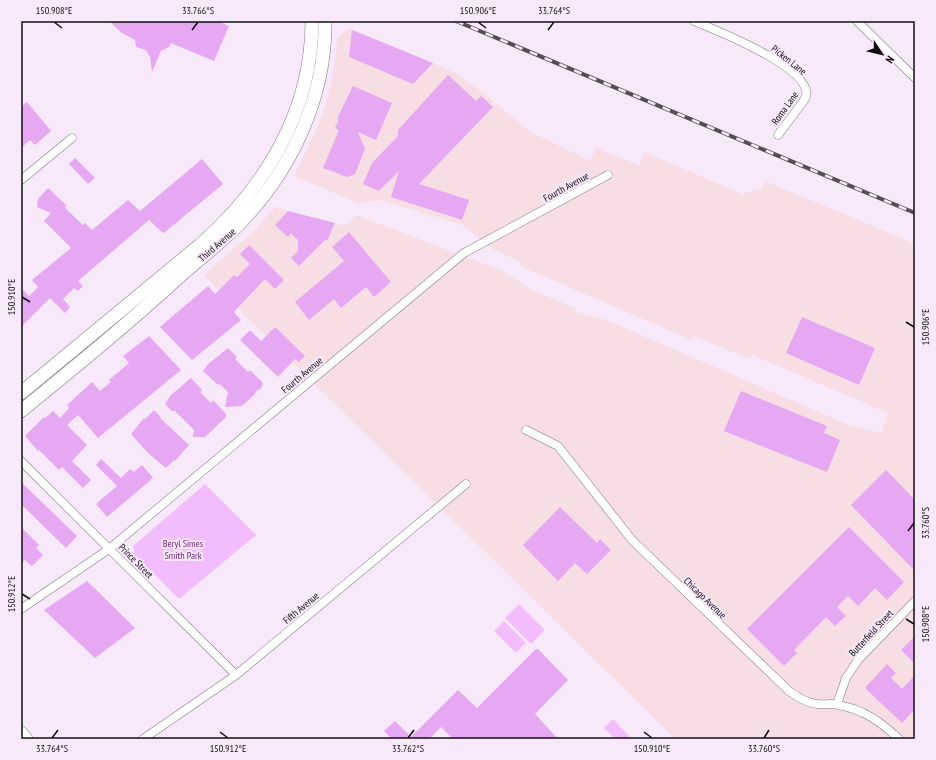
<svg xmlns="http://www.w3.org/2000/svg" width="936" height="760" viewBox="0 0 936 760" font-family="'PT Sans Narrow',sans-serif">
	<rect width="100%" height="100%" fill="#f7e9f9"/>
	<polygon fill="#f7dde4" points="349,28 456,73 487,96 529,131 590,161 596,148 639,165 645,152 742,194 761,189 765,181 915,244 915,739 675,739 204,275 256,229 274,207 345,226 356,215 503,271 530,289 575,308 576,312 606,320 849,425 881,433 888,413 753,355 750,359 694,336 692,340 520,266 521,262 493,249 461,224 380,200 358,203 294,176 316,130 326,104 335,64 337,38"/>
	<g fill="#f3bdfd">
		<polygon points="205,484 256,535 179,599 135,555 133,546"/>
		<polygon points="519,604 545,630 531,644 505,618"/>
		<polygon points="504,621 526,643 516,653 494,631"/>
		<polygon points="613,719 629,736 626,739 615,739 604,728"/>
	</g>
	<g fill="#e6a8f2">
		<polygon points="109,21 223,21 222,23 229,26 214,61 171,43 169,47 161,51 152,72 150,57 146,50 136,47 135,40 122,33"/>
		<polygon points="352,30 433,63 413,84 349,57"/>
		<polygon points="448,75 476,101 481,96 493,107 419,184 469,200 462,220 391,197 399,171 379,191 363,184 372,163 398,136 398,130"/>
		<polygon points="353,86 392,103 376,140 358,132 365,149 355,174 347,177 323,168 339,130 335,128 339,119 337,119"/>
		<polygon points="27,102 51,131 35,145 30,140 21,148 21,107"/>
		<polygon points="75,158 95,178 88,184 69,164"/>
		<polygon points="202,159 223,184 165,232 163,233 149,220 78,281 83,286 78,291 74,288 63,299 70,307 65,313 50,298 21,327 21,288 29,296 38,287 32,280 71,248 44,221 51,213 37,207 38,199 48,188 66,205 65,208 83,225 85,223 92,230 128,200 140,211"/>
		<polygon points="288,211 335,223 327,241 326,239 299,266 291,258 298,251 298,240 291,233 288,237 275,225"/>
		<polygon points="349,232 391,282 374,297 366,287 341,308 334,299 309,320 295,302 344,261 332,247"/>
		<polygon points="249,245 284,280 275,289 265,279 234,312 241,320 192,360 160,327 208,286 215,294 234,275 237,277 250,264 240,254"/>
		<polygon points="802,317 875,348 859,385 786,353"/>
		<polygon points="275,327 305,356 299,362 295,359 278,377 240,340 249,331 251,331 261,341"/>
		<polygon points="149,336 181,370 98,438 78,415 67,425 87,445 72,461 91,480 83,488 62,467 59,470 39,450 38,451 25,436 44,417 45,418 53,411 60,418 69,408 67,405 92,382 100,391 111,382 109,380 129,363 123,356"/>
		<polygon points="228,348 237,357 235,359 248,372 250,370 263,383 261,389 257,390 254,395 242,406 225,407 228,392 220,384 218,385 203,371 208,364"/>
		<polygon points="191,378 202,390 200,392 211,403 213,400 226,414 226,417 205,437 193,437 194,430 175,411 172,411 165,404 171,395"/>
		<polygon points="741,391 827,426 824,433 840,440 827,472 724,431"/>
		<polygon points="154,410 161,417 160,418 189,445 175,461 174,460 166,468 148,453 131,434 144,418 145,419"/>
		<polygon points="101,459 121,478 130,469 134,472 142,465 153,478 107,517 96,504 117,486 96,465"/>
		<polygon points="886,470 915,500 915,571 851,505"/>
		<polygon points="21,482 77,536 66,548 21,504"/>
		<polygon points="560,507 597,543 600,539 611,550 587,574 575,563 558,581 523,545"/>
		<polygon points="21,527 39,545 36,548 43,555 32,566 25,560 21,564"/>
		<polygon points="849,527 904,582 887,600 875,588 858,606 848,596 837,607 846,616 835,626 826,617 794,650 797,653 784,666 747,629"/>
		<polygon points="87,581 135,628 95,658 44,610"/>
		<polygon points="915,636 915,664 901,650"/>
		<polygon points="536,649 538,649 568,680 535,714 558,739 453,739 441,727 429,739 392,739 384,731 395,721 411,737 458,690 477,708"/>
		<polygon points="887,664 896,673 891,678 902,689 915,675 915,709 902,723 865,688"/>
	</g>
	<g fill="none" stroke-linecap="round" stroke-linejoin="round">
		<g stroke="#837885" stroke-width="9">
			<g id="minor">
				<path d="M694 21C715 30 819 70 805 99L778 135"/>
				<polyline points="857,21 915,78"/>
				<polyline points="21,180 72,138"/>
				<path d="M526 430 558 446 632 540 789 691C797 697 807 703 817 704 824 705 831 703 838 705 863 709 881 722 899 739"/>
				<polyline points="21,461 236,675"/>
				<polyline points="21,609 109,549 464,253 608,175"/>
				<polyline points="837,704 846,678 858,660 915,601"/>
				<polyline points="143,739 236,675 466,484"/>
			</g>
		</g>
		<g stroke="#837885" stroke-width="14">
			<g id="primary">
				<path d="M21 393 200 245C266 187 312 111 312 21"/>
				<path d="M21 411C75 367 129 323 180 276 200 258 222 242 241 222 292 169 326 96 325 21"/>
				<polyline points="21,733 26,739"/>
			</g>
		</g>
		<use href="#minor" stroke="#fff" stroke-width="8"/>
		<use href="#primary" stroke="#fff" stroke-width="13"/>
		<g stroke="#554d55" stroke-width="4">
			<polyline id="rail" points="456,21 915,213"/>
		</g>
		<use href="#rail" stroke="#f7e9f9" stroke-width="2.5" stroke-dasharray="8" stroke-linecap="butt"/>
	</g>
	<path fill="none" stroke="#110c11" stroke-width="1.5" d="M54 22 62 28M478 22 486 28M192 30 198 22M548 30 554 22M22 297 30 302M906 322 914 327M908 531 914 523M22 594 30 599M906 619 914 624M220 732 228 738M644 732 652 738M52 738 58 730M408 738 414 730M764 738 769 730"/>
	<g text-anchor="middle" dominant-baseline="central" stroke-width="4" stroke-linejoin="round" paint-order="stroke">
		<g font-size="10" fill="#110c11" stroke="#f7e9f9">
			<text transform="translate(789 60) rotate(38)">Picken Lane</text>
			<text transform="translate(785 108) rotate(-54)">Roma Lane</text>
			<text transform="translate(566 187) rotate(-29)">Fourth Avenue</text>
			<text transform="translate(217 245) rotate(-41)">Third Avenue</text>
			<text transform="translate(302 375) rotate(-40)">Fourth Avenue</text>
			<text transform="translate(136 561) rotate(45)">Prince Street</text>
			<text transform="translate(705 598) rotate(44)">Chicago Avenue</text>
			<text transform="translate(301 608) rotate(-40)">Fifth Avenue</text>
			<text transform="translate(871 633) rotate(-47)">Butterfield Street</text>
		</g>
		<g font-size="10" fill="#6d257b" stroke="#f7e9f9">
			<text x="183" y="543">Beryl Simes<tspan x="183" dy="12">Smith Park</tspan></text>
		</g>
	</g>
	<rect width="936" height="760" fill="none" stroke="#f7e9f9" stroke-width="44"/>
	<g transform="translate(882 54) rotate(125)" stroke="#f7e9f9" stroke-width="3" paint-order="stroke">
	<path d="M0-3L7 15L0 10L-7 15Z" fill="#110c11"/>
	<text y="-6" font-size="11" font-weight="bold" text-anchor="middle" fill="#110c11">N</text>
	</g>
	<rect x="22" y="22" width="892" height="716" fill="none" stroke="#110c11" stroke-width="1.5"/>
	<g font-size="10" text-anchor="middle" fill="#110c11">
		<text x="54" y="14">150.908°E</text>
		<text x="198" y="14">33.766°S</text>
		<text x="478" y="14">150.906°E</text>
		<text x="554" y="14">33.764°S</text>
		<text transform="translate(11 297) rotate(-90)" y="4">150.910°E</text>
		<text transform="translate(925 327) rotate(-90)" y="4">150.906°E</text>
		<text transform="translate(925 523) rotate(-90)" y="4">33.760°S</text>
		<text transform="translate(11 594) rotate(-90)" y="4">150.912°E</text>
		<text transform="translate(925 624) rotate(-90)" y="4">150.908°E</text>
		<text x="52" y="752">33.764°S</text>
		<text x="228" y="752">150.912°E</text>
		<text x="408" y="752">33.762°S</text>
		<text x="652" y="752">150.910°E</text>
		<text x="764" y="752">33.760°S</text>
	</g>
</svg>
